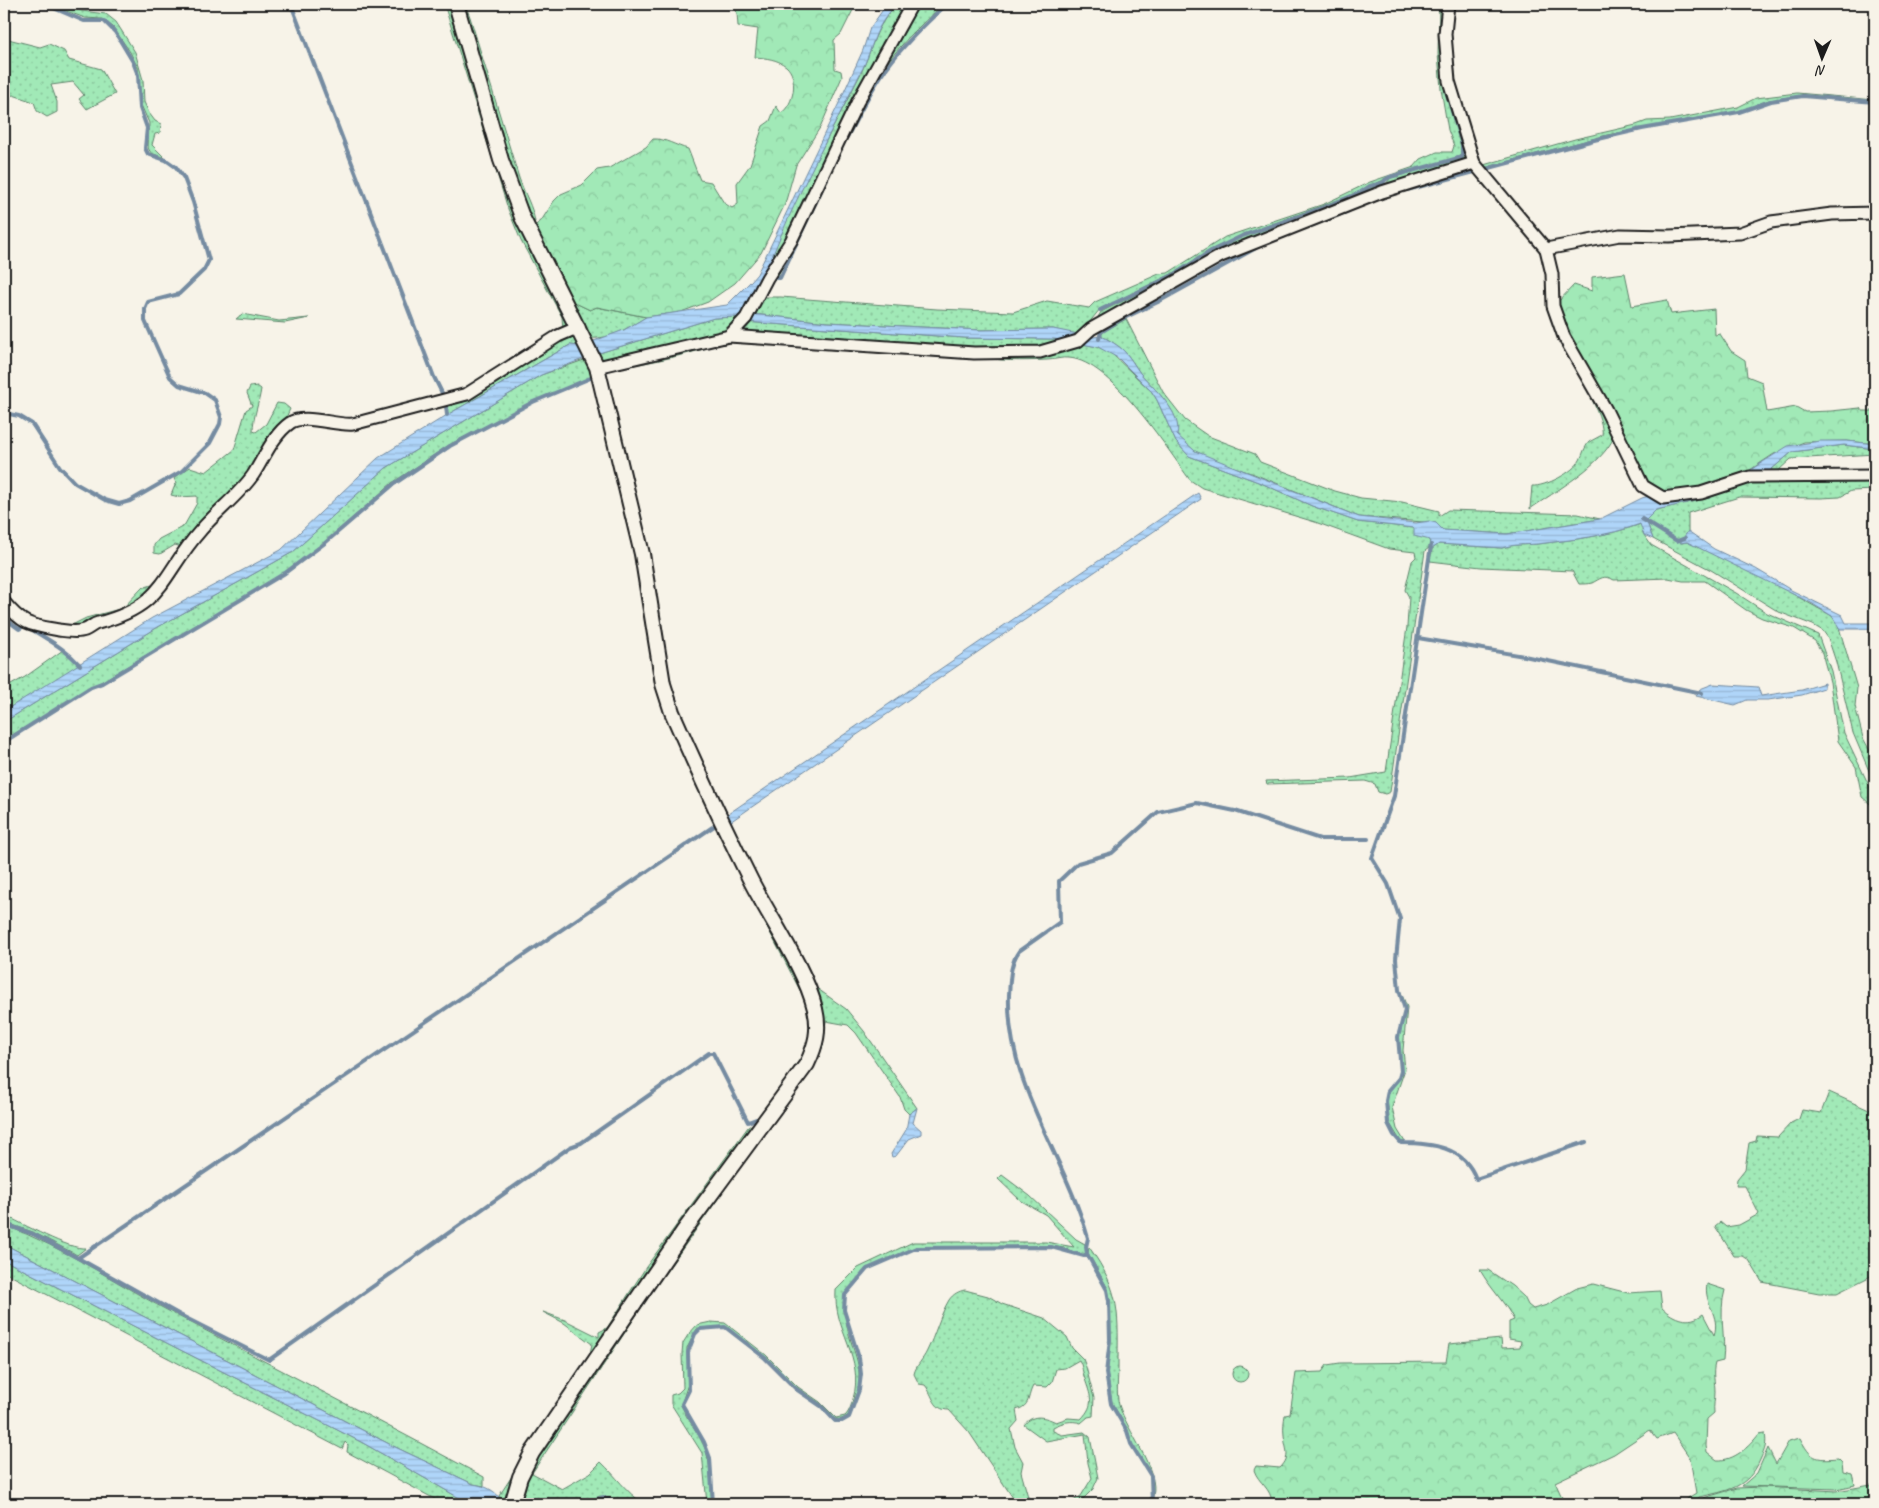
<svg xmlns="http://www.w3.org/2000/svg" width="1879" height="1508" viewBox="0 0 1879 1508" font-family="Caveat,sans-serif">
	<defs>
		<pattern id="grass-dots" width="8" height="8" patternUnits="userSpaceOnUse" patternTransform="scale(1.25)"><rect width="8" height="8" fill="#a1e9b7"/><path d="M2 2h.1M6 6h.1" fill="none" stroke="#8ac79d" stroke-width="1.8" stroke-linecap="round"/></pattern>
		<pattern id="forest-crowns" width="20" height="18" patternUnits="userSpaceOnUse" patternTransform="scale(1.25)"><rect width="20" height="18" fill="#a1e9b7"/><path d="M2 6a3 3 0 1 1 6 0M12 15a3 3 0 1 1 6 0" fill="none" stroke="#8ac79d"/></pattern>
		<pattern id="water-rules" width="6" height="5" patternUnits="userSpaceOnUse" patternTransform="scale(1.25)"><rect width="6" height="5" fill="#afd5f9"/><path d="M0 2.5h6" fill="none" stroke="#96b6d5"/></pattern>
	</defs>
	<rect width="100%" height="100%" fill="#f7f3e8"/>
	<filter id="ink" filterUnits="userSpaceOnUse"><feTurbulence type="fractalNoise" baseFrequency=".02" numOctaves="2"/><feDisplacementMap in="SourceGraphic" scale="10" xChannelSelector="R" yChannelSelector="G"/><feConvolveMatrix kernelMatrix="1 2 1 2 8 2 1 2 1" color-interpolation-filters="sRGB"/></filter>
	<g filter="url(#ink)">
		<g fill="url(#grass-dots)" stroke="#5e826a">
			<polygon points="47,4 66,4 82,11 106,14 116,22 135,52 143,80 144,102 149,113 155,121 161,124 160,133 155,134 152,145 165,158 151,153 148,148 149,123 141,105 138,68 130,52 113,27 102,19 85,18"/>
			<polygon points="444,4 451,4 569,326 563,331 562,317 521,241 508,209"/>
			<path d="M459 4H465L470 17 519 178C524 193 533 207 535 222L531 224 521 203Z"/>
			<path d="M897 4H908L789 239 765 272C791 203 828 139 861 73 874 45 874 28 897 4Z"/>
			<path d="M914 4H944C919 26 895 49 878 77 842 133 819 198 788 257L777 277 770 276Z"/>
			<path d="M1439 4H1441C1438 56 1445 96 1461 146 1463 153 1461 155 1456 159L1389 177 1360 192 1242 235 1211 250 1174 273 1100 309 1088 324 1095 322 1101 312 1176 274 1212 251 1242 237 1344 200 1361 194 1370 187H1383L1391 178 1461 158 1465 150 1444 34 1467 157 1463 161 1274 232 1082 336 1053 329 980 330 921 327 827 322 752 314 760 297H781L937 309 1013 312 1047 301 1089 308 1095 302 1159 274 1168 273 1225 237 1324 204 1370 182 1414 167 1421 159 1437 152H1452L1454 146 1448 130 1441 89 1438 54Z"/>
			<polygon points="4,38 40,47 49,44 64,51 69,60 101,69 115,94 87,109 79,99 84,95 73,82 51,85 57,102 57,112 47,117 37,111 34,102 13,95 4,98"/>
			<polygon points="1797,93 1875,100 1875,102 1803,95 1769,100 1739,111 1607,135 1480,169 1480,166 1575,139 1636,125 1647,121 1670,120 1738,107 1756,98"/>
			<path d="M569 300 590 310 596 307 646 317C630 327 609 340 590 338Z"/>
			<polygon points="242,314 279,321 309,318 285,323 236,319"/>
			<polygon points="736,317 732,324 720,334 601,363 599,353 714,318"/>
			<path d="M1126 319 1163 392 1185 420 1208 436 1255 454 1260 462 1335 491 1361 498 1402 502 1439 511V516L1448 510 1578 514 1600 519 1507 534 1442 530 1436 523 1359 517 1254 474 1212 460 1195 451 1176 435C1183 413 1153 388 1140 373 1135 366 1130 357 1124 351 1119 346 1108 339 1101 336L1103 332Z"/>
			<polygon points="745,322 965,338 1054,339 1064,342 1039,350 974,349 738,331"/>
			<polygon points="572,336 579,346 570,345 447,415 448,405 465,400 566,337"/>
			<path d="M732 339C692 355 652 362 610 369Z"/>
			<path d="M1078 343 1098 347 1111 353 1152 392 1157 400 1176 442 1189 456 1261 483 1312 506 1358 522 1414 528 1430 540 1429 548 1425 551 1390 792 1385 794 1378 792 1375 784 1365 781 1267 784 1266 781 1350 778 1386 772 1407 627 1409 597 1405 590 1412 561 1416 557 1415 552 1389 549 1315 522 1202 488 1190 480C1166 447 1111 361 1069 358 1062 357 1054 360 1047 360 1024 361 996 362 975 355Z"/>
			<polygon points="584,360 589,361 596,375 532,402 449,445 392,483 324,543 284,573 101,682 89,687 82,693 4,740 4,722 158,627 293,552 386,468 541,375"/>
			<path d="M1575 366 1597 402 1614 437C1602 465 1554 492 1530 509L1532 486C1545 487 1574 472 1580 460 1583 454 1584 448 1589 442L1602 435C1605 420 1583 382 1575 366Z"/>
			<path d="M257 386 261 389C259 404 253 416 253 431L256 432 266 424 277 403 284 404 290 409C267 463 222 505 182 547L175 545 160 554 154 553V545L159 539 184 526 197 503V496L179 497 171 495 176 483 174 478 190 467 206 472 234 450 246 410 252 406 247 393 250 387Z"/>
			<polygon points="1844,445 1875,449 1875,454 1791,459 1778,471 1766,474 1792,452"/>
			<polygon points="1875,478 1875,490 1851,491 1840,497 1821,498 1739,497 1688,513 1688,531 1681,543 1687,542 1768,580 1832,616 1838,624 1857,688 1855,706 1863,738 1874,758 1875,785 1853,733 1836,662 1828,638 1823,631 1813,625 1779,612 1711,570 1653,539 1646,520 1656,510 1709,498 1750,480"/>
			<path d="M1641 524 1644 535 1651 545 1736 593 1767 613 1818 635 1831 671 1844 733 1875 798V808L1862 797 1856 767 1838 741 1830 682 1822 653 1815 641 1794 628 1762 618 1746 610 1705 581H1683L1668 578 1614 580C1604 574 1600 579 1592 583 1588 584 1583 584 1579 584L1572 571 1481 567 1430 561 1432 549 1439 544 1502 548C1514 544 1525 545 1537 544 1571 540 1609 536 1641 524Z"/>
			<polygon points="176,558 149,597 86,626 59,628 74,624 86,618 123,608 142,588 152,585"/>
			<polygon points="63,650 80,665 4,711 4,689 25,677"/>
			<polygon points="747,888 781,945 809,1003 813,1045 669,1248 507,1504 503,1504 499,1496 589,1358 592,1344 564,1323 543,1312 565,1320 599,1337 599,1332 607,1328 646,1267 748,1127 757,1121 807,1049 811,1031 806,1002"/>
			<path d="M808 982 846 1009 864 1031 917 1108 909 1114 904 1109 900 1097 856 1033 848 1025 826 1021 823 1046 816 1061 651 1293 532 1473 562 1489 590 1473 601 1462C617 1477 625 1491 644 1504H619L611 1498 600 1496 582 1504H518L533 1464 818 1048Z"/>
			<polygon points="1400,990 1407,1007 1403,1050 1405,1069 1392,1107 1397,1129 1405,1142 1401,1142 1389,1122 1387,1100 1389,1091 1401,1073 1399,1037 1405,1009"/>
			<polygon points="1829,1092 1869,1110 1875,1106 1875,1274 1837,1293 1819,1293 1762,1282 1749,1260 1743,1256 1734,1256 1715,1226 1720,1222 1726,1227 1739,1225 1759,1214 1745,1186 1736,1186 1737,1179 1745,1169 1749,1143 1756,1141 1757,1136 1778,1137 1791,1123 1799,1119 1802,1110 1821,1113"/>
			<path d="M1002 1175 1030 1196 1076 1239 1085 1244 1086 1253 1082 1255 1064 1248 1051 1246 916 1247 866 1269 844 1295C844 1311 846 1326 851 1341 854 1352 859 1362 859 1374 860 1389 855 1423 835 1419L821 1404 797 1388 765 1357 725 1326 697 1329 687 1348 688 1384 681 1405C687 1420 698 1431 704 1446 712 1464 710 1485 712 1504H707L702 1453 671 1404V1395L678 1393 683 1388 682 1353 683 1343 688 1335 697 1325 711 1322 725 1323 766 1355 798 1387 820 1402 836 1418 845 1416C850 1411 851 1405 853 1399 865 1357 833 1331 836 1290L858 1268 913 1242H1046L1074 1247 1046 1215 1020 1200 998 1179Z"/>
			<path d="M4 1215C22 1223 69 1250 86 1248L77 1255 33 1232 4 1222Z"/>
			<path d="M4 1225C66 1248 120 1286 178 1316 280 1370 382 1422 484 1477V1486L473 1484 393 1446 4 1244Z"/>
			<path d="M1089 1247C1122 1293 1118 1314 1118 1367 1118 1379 1116 1393 1119 1405 1127 1431 1160 1471 1153 1496L1152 1475 1131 1443 1128 1430 1112 1403 1107 1373 1111 1340 1110 1301 1108 1289 1088 1253Z"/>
			<polygon points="4,1260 363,1443 470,1504 444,1504 347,1452 348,1445 345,1442 342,1449 4,1272"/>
			<path d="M965 1290 988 1296 1002 1304 1044 1318 1067 1337 1072 1348 1083 1359 1086 1367 1094 1398 1093 1416 1088 1417 1081 1423C1071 1420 1063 1422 1053 1427V1431L1062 1435 1084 1432 1090 1437 1098 1478 1093 1489 1078 1504H1069L1081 1496 1092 1478 1088 1463 1085 1434 1046 1441 1024 1425C1033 1413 1045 1417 1056 1422L1068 1418 1081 1419C1096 1404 1090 1395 1085 1379 1082 1372 1083 1367 1079 1360L1065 1368 1056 1369 1052 1382 1047 1387 1033 1386C1027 1397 1031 1406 1016 1410L1018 1421 1011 1429 1015 1447 1023 1462 1021 1472 1030 1504H1017L969 1432 949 1410C933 1410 934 1396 925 1385L919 1384 914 1374C916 1365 923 1360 927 1351 935 1335 940 1315 949 1300 953 1294 959 1291 965 1290Z"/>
			<circle cx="1240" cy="1374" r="8"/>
		</g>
		<g fill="url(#forest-crowns)" stroke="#5e826a">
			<path d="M734 4H856L841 34 834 40 835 69 841 71 842 77 821 126 796 165 785 204 761 253 735 283 708 302 681 312 646 317 597 307 590 310 569 300 532 228 541 221 554 201 561 194 582 185 597 170 609 168 646 147 653 139C665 138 676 146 688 149L700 180 711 182 724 203 732 208 738 204 737 183 750 165 763 126 770 121 776 106 781 113C794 105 799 77 786 66 777 59 766 58 755 57L758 29 738 26 737 13Z"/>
			<polygon points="1625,273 1632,306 1667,300 1671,314 1714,309 1715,335 1720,334 1731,351 1745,360 1747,376 1762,382 1767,412 1796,407 1805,412 1831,411 1860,408 1862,411 1875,411 1875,444 1847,441 1804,442 1774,454 1744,474 1697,490 1659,493 1644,484 1582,367 1556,304 1574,285 1592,291 1592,277"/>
			<path d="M1480 1270H1488L1512 1286 1524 1297 1528 1305 1533 1309 1547 1305 1577 1288 1593 1284 1628 1293 1660 1291 1662 1308C1674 1319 1689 1325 1703 1314L1714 1335C1721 1316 1703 1303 1707 1284L1725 1290C1718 1314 1726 1336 1723 1361L1715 1363C1712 1374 1715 1381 1715 1392 1715 1400 1713 1405 1714 1413L1707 1419 1706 1446 1707 1452 1717 1460C1734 1461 1749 1447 1759 1434L1765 1433C1767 1445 1765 1449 1760 1460 1748 1488 1727 1491 1699 1497L1695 1504H1685L1688 1498 1696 1493 1690 1458 1673 1433 1657 1439 1650 1430 1614 1454 1555 1482 1565 1504H1272C1272 1488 1258 1483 1254 1470L1256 1466 1280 1468C1292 1456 1285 1450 1284 1435 1283 1428 1284 1421 1285 1415L1290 1414 1296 1373 1322 1372 1327 1365 1340 1363 1446 1362 1449 1344 1501 1339 1502 1348 1520 1347 1521 1341 1509 1339V1322L1514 1320C1505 1302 1490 1288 1480 1270Z"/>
			<path d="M1800 1438C1811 1459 1815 1460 1838 1458L1842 1462 1843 1472 1852 1474 1855 1485 1837 1489 1742 1486 1757 1473 1768 1448 1776 1464 1789 1441Z"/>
			<polygon points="1871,1485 1875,1504 1697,1504 1700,1499 1737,1488 1763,1487 1837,1491"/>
		</g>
		<g fill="url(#water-rules)" stroke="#748ba1">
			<path d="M887 4H897C872 29 875 45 860 74 821 152 777 230 752 314L827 322 921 327 980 330 1053 329 1078 334 1086 338 1101 336C1108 339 1119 346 1124 351 1130 357 1135 366 1140 373 1153 388 1183 413 1177 435L1195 451 1359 517 1416 523 1429 521 1436 523 1443 530 1507 534 1600 519 1642 498 1659 493 1697 490 1744 474 1788 446 1820 441H1847L1875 444V449L1844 445 1792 452 1766 474 1709 498 1656 510 1646 520 1653 539 1644 535 1640 524C1609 536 1571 540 1537 544 1525 545 1514 544 1502 548L1439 544 1432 549 1429 548 1430 540 1414 536V528L1358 522 1312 506 1261 483 1189 456 1176 442 1157 400 1152 392 1118 358 1098 347 1054 339 965 338 745 322 736 317 714 318 599 353 541 375 386 468 293 552 158 627 4 722V711L152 618 281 550 378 458 447 415 570 345 580 346 624 330 646 317 727 305 751 281 757 274 839 103 863 50 870 28Z"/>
			<polygon points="1198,493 1201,499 727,824 725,816"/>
			<polygon points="1688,531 1714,549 1756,569 1791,590 1842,615 1846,623 1875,623 1875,629 1840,629 1832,616 1811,603 1687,542 1680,543"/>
			<polygon points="1824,683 1824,688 1802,695 1768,700 1747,700 1735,705 1696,696 1700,689 1713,684 1758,687 1761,696 1802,690"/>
			<polygon points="917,1108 913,1123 921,1130 921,1134 909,1139 896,1156 892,1157 891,1154 906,1130 909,1114"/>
			<path d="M4 1244 393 1446 473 1484C486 1486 498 1491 503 1504H470L363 1443 4 1260Z"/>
		</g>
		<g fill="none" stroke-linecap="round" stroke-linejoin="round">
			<g stroke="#748ba1" stroke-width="4">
				<polyline points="291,4 434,377 443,395"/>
				<path d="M847 137C860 113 871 88 888 66 905 43 926 23 947 4"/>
				<polyline points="1382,185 1385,180 1390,177 1462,157 1462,145 1446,91"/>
				<polyline points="1407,190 1594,140 1642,129 1739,112 1771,101 1803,96 1875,102"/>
				<polyline points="1313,225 1349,211"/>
				<polyline points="769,278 780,278 829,174"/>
				<polyline points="1100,310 1175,274 1211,251 1242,236 1322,208 1361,192 1370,186 1382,183"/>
				<polyline points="1099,339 1101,332 1120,320 1158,302 1256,248"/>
				<polyline points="446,406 447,415"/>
				<polyline points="4,413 19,416 32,424 60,467 75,483 105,500 119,504 130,501 182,471 210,443 220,424 221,417 215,400 205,393 179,385 170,377 145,321 145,309 148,302 179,294 204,270 209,260 193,202 184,178 176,167 166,160 148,154 145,148 147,128 140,108 138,75 133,62 115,32 104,21 84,21 44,4"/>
				<polyline points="1642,519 1677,541 1685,538"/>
				<path d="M1431 545 1394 796 1372 858 1388 884 1400 919 1396 959 1399 990 1405 1010 1398 1037 1401 1071 1399 1078 1388 1091 1386 1101 1388 1123 1394 1135 1401 1143C1431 1143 1464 1146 1476 1179L1586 1142"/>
				<path d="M4 618 19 629 25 625C44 638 64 647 80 665"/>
				<polyline points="1418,638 1524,656 1702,693"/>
				<polyline points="4,742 91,687 102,683 285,573 325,543 394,484 450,446 533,402 593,377"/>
				<polyline points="4,1224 33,1234 78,1258 720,822"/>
				<polyline points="78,1258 180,1315 269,1360 570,1147 581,1143 709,1053 713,1053 748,1122 756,1119"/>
				<polyline points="585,1504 603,1497 618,1504"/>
				<polyline points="713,1504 710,1458 704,1442 682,1404 689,1390 688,1352 695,1334 700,1329 725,1327 765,1358 796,1389 821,1406 835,1421 842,1421 849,1417 859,1390 861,1374 859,1358 844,1310 845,1295 867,1269 916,1248 1051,1247 1084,1256 1087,1254"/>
				<path d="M1152 1504 1151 1476 1131 1444 1127 1431 1111 1404 1106 1373 1110 1340 1109 1301 1107 1290 1087 1254 1086 1247 1088 1238C1065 1155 1006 1085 1009 995 1010 980 1010 963 1019 951L1060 922 1059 881 1078 863 1112 853 1158 812 1197 803 1235 811 1320 839H1368"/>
			</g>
			<g stroke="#1c1c1c" stroke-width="15">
				<g id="minor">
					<polyline points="1448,4 1445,34 1449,81 1474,163 1546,249 1552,274 1553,306 1564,337 1606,410 1643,486 1663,498 1701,493 1750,477 1875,476"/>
					<polyline points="1546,249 1620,235 1669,236 1740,233 1771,222 1832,214 1875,213"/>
					<polyline points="729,336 974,353 1040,352 1078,341 1091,329 1221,256 1382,192 1474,163"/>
					<polyline points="597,367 729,336 746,318 767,278 791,241 858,101 912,4"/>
					<path d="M4 602C23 625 30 625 59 630 67 631 77 633 85 630 90 628 93 624 98 623 165 606 161 575 201 530 217 511 238 496 253 475 264 458 273 435 290 423 303 413 336 426 353 424L467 394 558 336 579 327"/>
				</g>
			</g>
			<g stroke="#1c1c1c" stroke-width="18">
				<path id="tertiary" d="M456 4 501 160 522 217 597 367 642 554 663 684 672 712C697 769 723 825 751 881 770 918 806 970 815 1009 820 1030 816 1045 807 1064L683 1232 532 1453 520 1477 512 1504"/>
			</g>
			<use href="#minor" stroke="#f7f3e8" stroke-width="11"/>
			<use href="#tertiary" stroke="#f7f3e8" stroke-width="14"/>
		</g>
	</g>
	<rect width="1879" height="1508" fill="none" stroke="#f7f3e8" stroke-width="20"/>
	<rect x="10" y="10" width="1859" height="1488" fill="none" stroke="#1c1c1c" stroke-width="2" filter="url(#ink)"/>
	<g transform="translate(1822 58) rotate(182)" stroke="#f7f3e8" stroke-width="4" paint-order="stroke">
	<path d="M0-4L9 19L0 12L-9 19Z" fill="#1c1c1c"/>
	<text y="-8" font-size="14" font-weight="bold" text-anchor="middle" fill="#1c1c1c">N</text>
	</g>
</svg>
